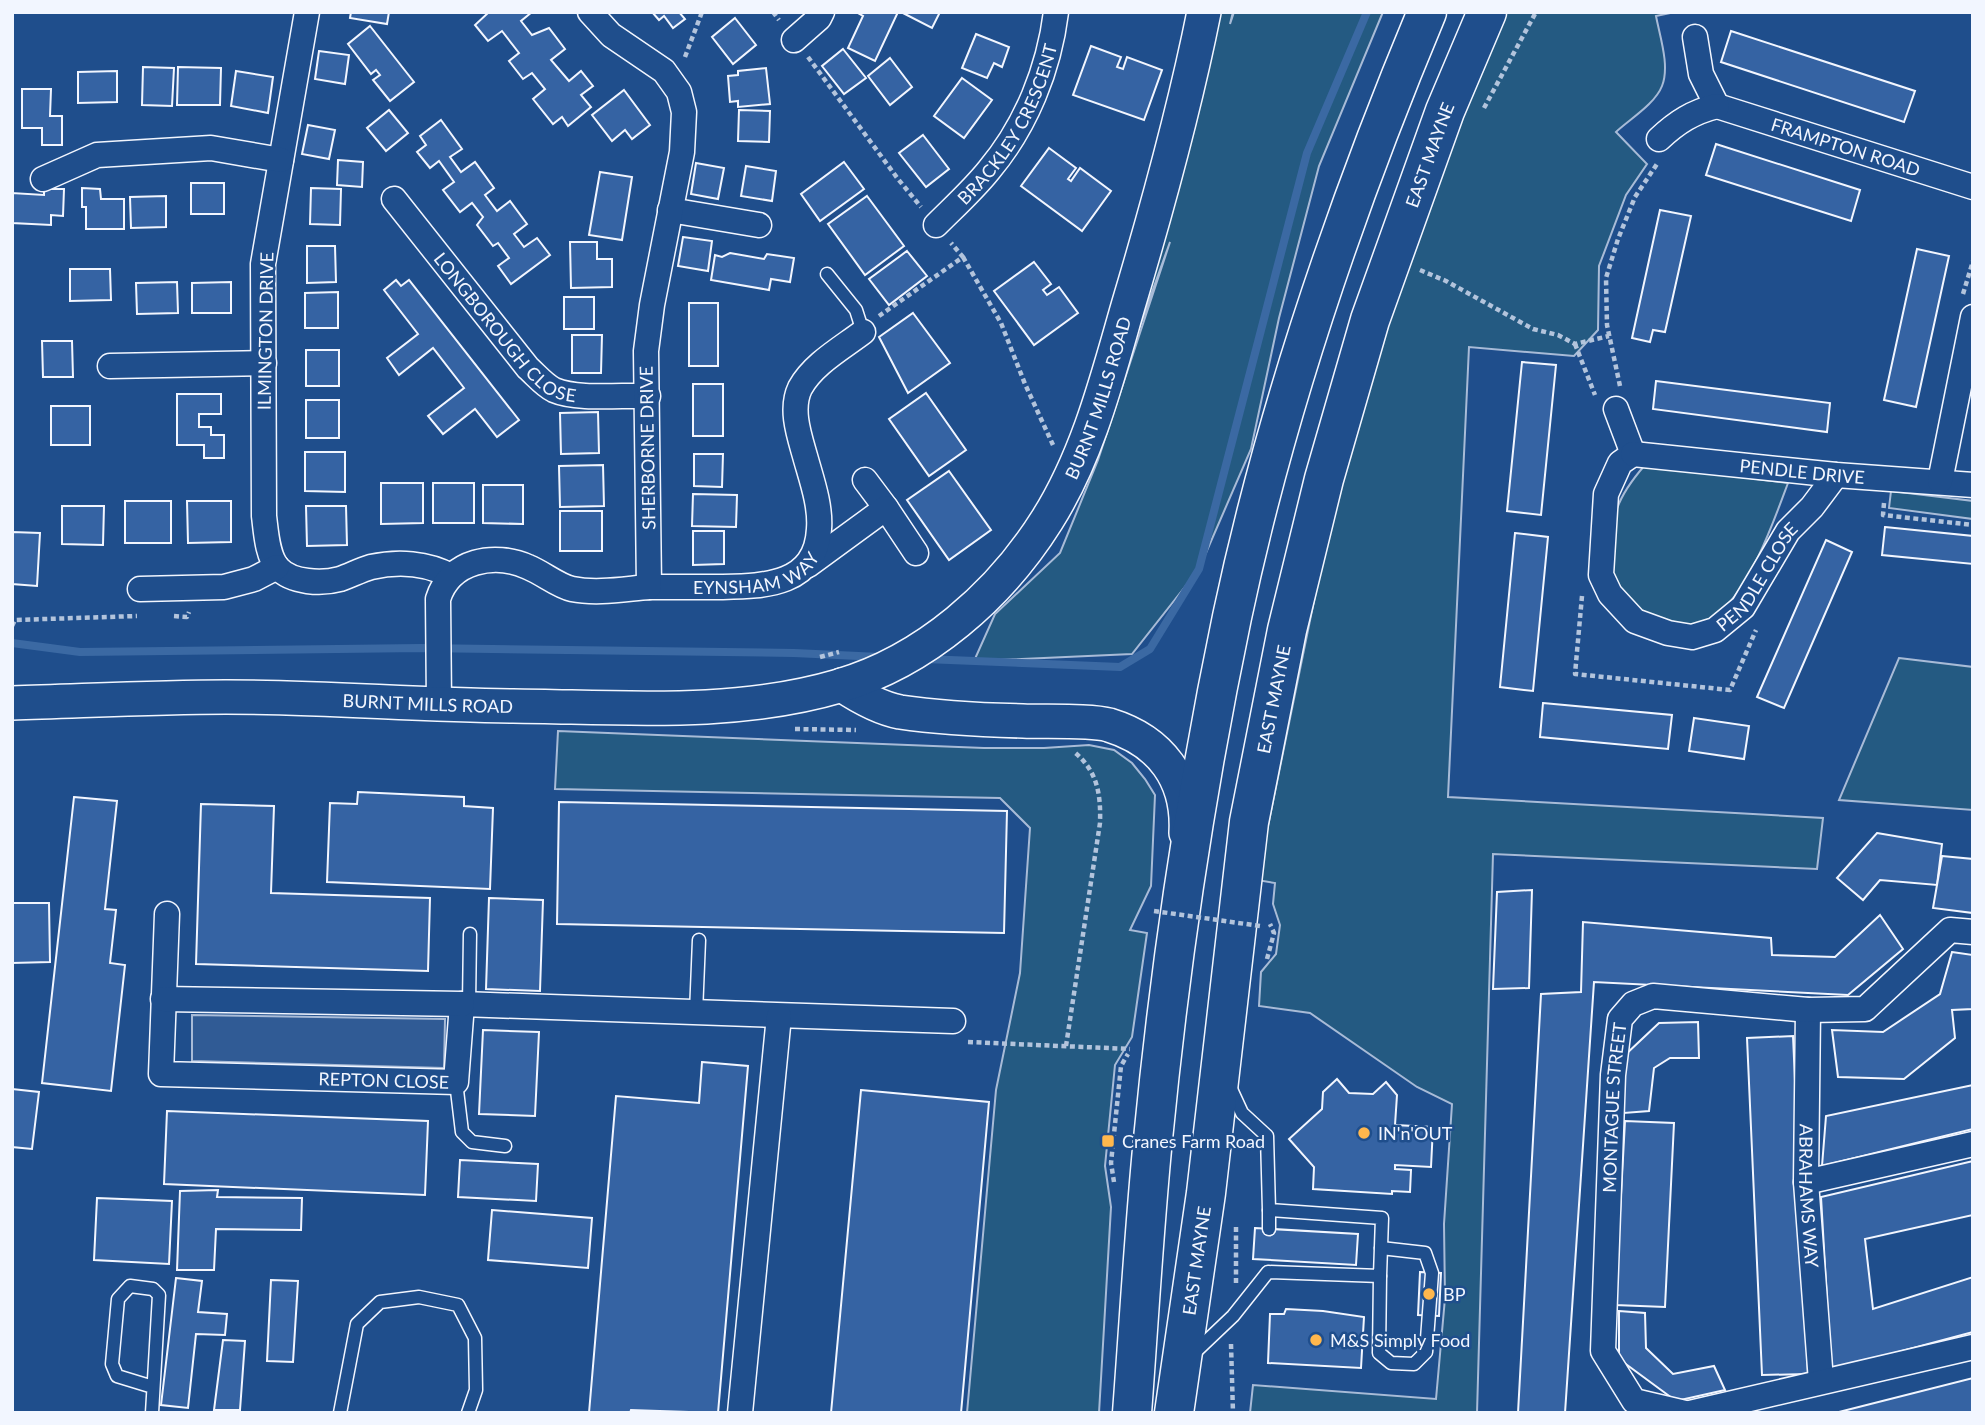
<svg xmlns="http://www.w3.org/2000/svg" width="1985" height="1425" viewBox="0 0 1985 1425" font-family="Lato,sans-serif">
	<rect width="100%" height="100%" fill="#1f4e8c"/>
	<g fill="#245a82" stroke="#a8bbd7" stroke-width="2">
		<polygon points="1210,12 1233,12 1230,24 1234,12 1383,12 1319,166 1279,318 1251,449 1199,569 1132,654 974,661 995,614 1060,553 1098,460 1170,242 1097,445"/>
		<path d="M1505 12H1675L1656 16C1660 37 1670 66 1662 86 1655 104 1630 119 1616 132L1647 164 1626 195 1599 266 1598 330 1574 356 1469 347 1448 797 1823 818 1817 869 1493 854 1477 1413H1250L1253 1385 1436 1399 1445 1298 1444 1224 1452 1104 1417 1087 1310 1013 1259 1006 1261 972 1276 954 1280 925 1273 904 1275 883 1257 880 1336 493 1398 280Z"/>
		<path d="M1645 465 1788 483C1772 526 1753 581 1719 614 1713 620 1703 624 1695 628L1639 612 1608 571C1613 521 1610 505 1645 465Z"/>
		<polygon points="1891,491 1973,501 1973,519 1889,508"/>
		<polygon points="1899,658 1973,667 1973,810 1839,800"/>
		<polygon points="558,731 984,748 1044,748 1089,745 1114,750 1132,763 1145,779 1155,795 1151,886 1130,930 1147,933 1132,1037 1115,1065 1105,1166 1111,1207 1099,1413 967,1413 996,1090 1020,973 1030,828 1000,798 555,789"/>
	</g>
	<polygon fill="#305b95" stroke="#a8bbd7" stroke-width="2" points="192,1015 445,1019 444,1068 192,1061"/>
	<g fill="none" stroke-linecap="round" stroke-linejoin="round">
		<g stroke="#3b69a3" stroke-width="8">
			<polyline points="12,643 80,652 421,648 794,653 880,657"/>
			<polyline points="925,659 1120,667 1150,649 1199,569 1307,153 1367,12"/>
		</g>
	</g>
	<g fill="#3563a3" stroke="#f2f6ff" stroke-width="2">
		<polygon points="351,12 389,12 387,24 350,18"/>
		<polygon points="489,12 532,12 521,21 532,35 549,28 565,49 551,60 569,81 581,71 593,86 581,95 591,107 568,126 562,117 553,124 533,99 545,89 532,73 523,79 509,61 519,53 502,31 488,41 475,25"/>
		<polygon points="652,12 679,12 685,19 673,28 664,16 659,20"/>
		<polygon points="856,12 898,12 875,61 848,48 863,16"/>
		<polygon points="901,12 940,12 932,28"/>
		<polygon points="735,18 756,45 733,64 712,37"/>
		<polygon points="370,26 414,82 390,101 373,80 380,75 376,70 371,74 348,44"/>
		<polygon points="1731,31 1915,91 1904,122 1721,62"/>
		<polygon points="976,34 1009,47 1002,67 994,63 987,78 962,68"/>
		<polygon points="1091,46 1121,57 1117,67 1123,69 1127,57 1162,70 1144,120 1073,95"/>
		<polygon points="843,49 866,78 844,94 822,66"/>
		<polygon points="319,51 349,55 345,84 315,79"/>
		<polygon points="890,58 912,87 890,105 868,76"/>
		<polygon points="143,67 174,68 172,106 142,105"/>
		<polygon points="178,67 221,68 220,105 177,105"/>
		<polygon points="766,68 770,104 738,107 738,101 730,102 728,76 738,75 738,71"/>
		<polygon points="117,71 117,102 78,103 78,72"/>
		<polygon points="236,71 273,77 268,113 231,106"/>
		<polygon points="962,78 992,100 964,138 934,116"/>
		<polygon points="22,89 51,89 50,116 62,116 62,145 42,145 42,128 22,128"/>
		<polygon points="624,90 650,125 632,139 625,130 612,141 592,115"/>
		<polygon points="389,110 408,133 386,151 367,128"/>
		<polygon points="739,110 770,111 769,142 738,141"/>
		<polygon points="441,120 462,149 450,157 461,172 475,162 494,188 485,195 497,211 510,201 527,224 514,234 524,247 537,238 550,255 511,284 498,266 509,258 498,243 493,246 477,225 483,217 472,203 460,212 443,190 454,182 439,161 430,168 417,152 426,145 420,136"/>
		<polygon points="308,125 335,130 329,159 302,154"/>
		<polygon points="923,135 949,169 926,187 899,153"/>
		<polygon points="1716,144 1860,190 1851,221 1706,175"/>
		<polygon points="1049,148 1076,168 1068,179 1071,181 1080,168 1111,191 1082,231 1021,186"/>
		<polygon points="338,160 363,162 362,187 337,185"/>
		<polygon points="844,162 864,189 820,221 801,194"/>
		<polygon points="696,163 724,168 718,199 691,194"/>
		<polygon points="746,166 776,171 772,201 741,196"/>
		<polygon points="600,172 632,177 622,240 589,235"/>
		<rect x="191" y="183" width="33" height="31"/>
		<polygon points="82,188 100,189 101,199 124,199 124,229 86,229 86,207 82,207"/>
		<polygon points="311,188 341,189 340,225 310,224"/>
		<polygon points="44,189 64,189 63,216 51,215 51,225 12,223 12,193 44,195"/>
		<polygon points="166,196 166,227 131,228 130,197"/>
		<polygon points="867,196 904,246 865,275 828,224"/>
		<polygon points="1660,210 1691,216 1665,332 1653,330 1650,342 1632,338"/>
		<polygon points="683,237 712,241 708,271 678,266"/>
		<polygon points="570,242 597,242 597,259 612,259 612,287 571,288"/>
		<polygon points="307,246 335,246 336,282 307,283"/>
		<polygon points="1917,249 1949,256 1916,407 1884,400"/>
		<polygon points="907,251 927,276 889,305 869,279"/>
		<polygon points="730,253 764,259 767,254 794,258 790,282 771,279 769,290 711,280 715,255 722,257"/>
		<polygon points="1034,262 1051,284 1043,290 1047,295 1059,287 1078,313 1034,345 994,291"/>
		<polygon points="70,269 110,269 111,300 70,301"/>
		<polygon points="396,280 401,286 409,280 519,420 497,437 475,409 443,434 428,416 464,388 433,348 399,375 387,358 418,334 384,290"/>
		<polygon points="177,282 178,313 137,314 136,283"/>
		<polygon points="231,282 231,313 192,313 192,283"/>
		<polygon points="338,292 338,328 305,328 305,293"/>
		<rect x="564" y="297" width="30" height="32"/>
		<rect x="689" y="303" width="29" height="63"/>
		<polygon points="913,313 950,363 908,393 879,337"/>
		<polygon points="572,335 602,335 601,373 572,373"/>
		<polygon points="42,341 72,341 73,377 43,377"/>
		<rect x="306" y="350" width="33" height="36"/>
		<polygon points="1522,362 1556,365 1541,515 1507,511"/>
		<polygon points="1656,381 1830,403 1827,432 1653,409"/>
		<rect x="693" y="384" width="30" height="52"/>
		<polygon points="926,393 966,450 929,476 889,419"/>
		<polygon points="177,394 221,394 221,414 199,414 199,427 211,427 211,435 224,435 224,458 204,458 204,445 177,445"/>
		<rect x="306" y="400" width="33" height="38"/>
		<rect x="51" y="406" width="39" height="39"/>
		<polygon points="598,412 599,453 561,454 560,413"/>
		<polygon points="305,452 345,452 345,492 305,491"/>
		<polygon points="694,454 723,454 722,487 694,486"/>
		<polygon points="603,465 604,506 560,507 559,466"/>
		<polygon points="949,471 991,530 949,560 907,500"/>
		<polygon points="381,483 423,483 423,523 381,524"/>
		<rect x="433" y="483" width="41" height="40"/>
		<polygon points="483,485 523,485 523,524 483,523"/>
		<polygon points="693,494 737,495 736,527 692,526"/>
		<rect x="125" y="501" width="46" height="42"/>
		<polygon points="187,501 231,501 231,542 188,543"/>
		<polygon points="62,506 104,506 103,545 62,544"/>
		<polygon points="306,506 346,506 347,545 307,546"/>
		<rect x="560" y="511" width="42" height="40"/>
		<polygon points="1885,527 1973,536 1973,564 1882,555"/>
		<polygon points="693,531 724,531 724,564 693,565"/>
		<polygon points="12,532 40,533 37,586 12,584"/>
		<polygon points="1515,533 1548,537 1533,691 1500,687"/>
		<polygon points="1826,540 1852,552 1784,708 1757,697"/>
		<polygon points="1543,703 1672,715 1668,749 1540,737"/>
		<polygon points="1694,718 1749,726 1744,759 1689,751"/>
		<polygon points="358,792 464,797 464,806 493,808 490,889 327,882 330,803 357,804"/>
		<polygon points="74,797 117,801 105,909 116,910 110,963 125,965 111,1091 42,1083"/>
		<polygon points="559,802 1007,811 1004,933 557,924"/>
		<polygon points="201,804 274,806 271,893 430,898 428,971 196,964"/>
		<polygon points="1877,833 1942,844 1937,885 1880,880 1863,900 1837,878"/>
		<polygon points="1942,856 1973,859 1973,913 1933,908"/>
		<polygon points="1532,890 1529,988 1493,989 1497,892"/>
		<polygon points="489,898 543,900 540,991 486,989"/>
		<polygon points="12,903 49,903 50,962 12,963"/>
		<polygon points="1880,915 1903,949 1848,995 1594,982 1565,1413 1518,1413 1541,994 1581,992 1583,922 1771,938 1772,955 1835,957"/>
		<polygon points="1952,952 1973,955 1973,1009 1952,1010 1955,1038 1904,1079 1838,1077 1832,1030 1883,1032 1940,994"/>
		<polygon points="1698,1022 1699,1058 1670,1058 1654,1068 1649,1111 1624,1113 1624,1056 1659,1023"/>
		<polygon points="483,1030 539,1032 535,1116 479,1114"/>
		<polygon points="1793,1036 1808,1374 1762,1375 1747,1038"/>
		<polygon points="702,1062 748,1066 718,1413 631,1410 630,1413 589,1413 616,1096 699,1103"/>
		<polygon points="1337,1079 1349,1093 1373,1094 1386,1082 1397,1095 1395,1125 1433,1127 1431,1167 1395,1165 1395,1169 1411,1170 1410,1192 1392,1191 1392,1194 1313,1189 1314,1167 1289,1139 1322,1109 1323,1092"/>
		<polygon points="1973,1085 1973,1129 1822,1166 1826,1116"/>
		<polygon points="12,1089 39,1092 32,1149 12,1147"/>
		<polygon points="861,1090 989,1102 961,1413 831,1413"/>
		<polygon points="167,1111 428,1121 425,1195 164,1184"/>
		<polygon points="1625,1121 1674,1123 1665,1307 1615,1305"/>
		<polygon points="460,1160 538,1164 536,1201 458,1197"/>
		<polygon points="1973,1161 1973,1215 1865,1239 1873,1309 1973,1277 1973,1332 1831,1370 1821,1197"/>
		<polygon points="218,1190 217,1197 302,1198 301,1230 216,1229 214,1270 177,1270 180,1191"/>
		<polygon points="97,1198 172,1201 169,1264 94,1260"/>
		<polygon points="492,1210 592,1218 588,1268 488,1260"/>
		<polygon points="1255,1228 1358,1234 1356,1265 1253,1259"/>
		<polygon points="1420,1272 1441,1273 1439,1316 1418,1315"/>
		<polygon points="176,1278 202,1281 198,1312 227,1314 225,1335 196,1334 188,1408 161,1405"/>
		<polygon points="271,1280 298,1281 293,1362 267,1361"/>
		<polygon points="1286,1309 1323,1311 1364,1317 1361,1368 1268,1363 1270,1314 1284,1314"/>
		<polygon points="1619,1311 1645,1313 1646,1348 1673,1374 1714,1366 1725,1390 1676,1401 1619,1359"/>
		<polygon points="223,1340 245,1341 240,1410 214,1410"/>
		<polygon points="1973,1378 1973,1413 1835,1413"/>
	</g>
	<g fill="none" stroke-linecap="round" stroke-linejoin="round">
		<g stroke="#f2f6ff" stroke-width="15">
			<g id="lane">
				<polyline points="827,274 856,310 863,332"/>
				<polyline points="469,1004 470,934"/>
				<polyline points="696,1013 699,940"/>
				<polyline points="456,1082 462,1132 472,1142 505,1146"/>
				<polyline points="1269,1229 1269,1210"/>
				<polyline points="1380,1276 1379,1353 1391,1363 1414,1364 1426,1352 1432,1273 1425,1253 1381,1248"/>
				<polyline points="1193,1354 1233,1316 1268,1272 1380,1276 1382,1218 1269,1210 1267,1136 1242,1113 1230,1087"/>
				<polyline points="152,1413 159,1295 153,1289 130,1286 118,1299 112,1364 117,1376 153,1387"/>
				<polyline points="340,1413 357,1324 380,1302 419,1297 458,1305 475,1338 476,1390 468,1413"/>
			</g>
		</g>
		<g stroke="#f2f6ff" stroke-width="27">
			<g id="street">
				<path d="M307 12 263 264 264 516C266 531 267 556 278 568 292 583 322 584 340 579 351 575 361 570 371 567 398 561 427 563 451 576"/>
				<polyline points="1695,37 1701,74 1717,106"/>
				<polyline points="794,40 819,18 822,12"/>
				<path id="s1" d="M1717 106 1973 187"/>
				<path d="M1659 139C1677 122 1693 112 1717 106"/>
				<polyline points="43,179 97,155 211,148 281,160"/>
				<path id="s2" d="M394 199 528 368C536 375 544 385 554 390 577 400 621 395 648 396"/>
				<polyline points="670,210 759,225"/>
				<path id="s3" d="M936 225C954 207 973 190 989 170 1026 126 1049 69 1056 12"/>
				<polyline points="110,366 264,363"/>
				<polyline points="1616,409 1633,454"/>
				<path id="s4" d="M1633 454 1620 463 1606 494 1601 575 1610 594 1635 621 1668 633 1692 637 1715 630 1743 607 1788 531 1812 507 1836 475"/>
				<path id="s5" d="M1633 454 1836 475 1973 485"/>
				<polyline points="865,480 886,508"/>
				<polyline points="1940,481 1973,317"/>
				<polyline points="808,565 886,508 916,553"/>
				<path id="s6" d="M649 587C672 587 695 587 718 587 762 586 816 587 819 529 821 505 811 478 805 456 799 435 790 409 800 388 813 364 842 348 863 332"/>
				<polyline points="140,589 224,587 254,579 277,567"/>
				<path d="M439 705 438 599C450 560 495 552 528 567 543 573 558 586 572 589 597 594 624 589 649 587L646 351 652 305 682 152 684 112 679 92 664 71 611 35 590 12"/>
				<path id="s7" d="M167 914 161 1074 456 1082 462 1004 953 1021"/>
				<polyline points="163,999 462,1004"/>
				<path id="s8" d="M1808 1010 1806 1182 1821 1381"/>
				<polyline points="1806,1182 1973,1144"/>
				<polyline points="740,1413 779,1016"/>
				<path id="s9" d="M1685 1413 1634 1401 1603 1351 1613 1075 1620 1019 1633 1004 1653 996 1808 1010 1865 1009 1950 930 1973 932"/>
				<polyline points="1690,1413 1973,1347"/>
			</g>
		</g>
		<g stroke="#f2f6ff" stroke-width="36">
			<g id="secondary">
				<path d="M842 685C860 697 879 708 900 712 940 718 983 720 1023 721 1045 722 1091 720 1109 725 1161 741 1189 779 1186 833"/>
				<path id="s10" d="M12 703C83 701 155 697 226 697 321 697 417 705 513 706 621 707 734 717 839 686 925 661 1000 595 1047 520 1088 455 1107 379 1128 306 1157 209 1184 112 1204 12"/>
			</g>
		</g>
		<g stroke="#f2f6ff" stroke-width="41">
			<g id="primary">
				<path d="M1132 1413C1139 1321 1144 1230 1153 1139 1170 964 1196 789 1232 617 1276 409 1345 208 1427 12"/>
				<path id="s11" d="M1174 1413 1206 1193 1249 822 1287 630 1324 479 1370 320 1445 111 1487 12"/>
			</g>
		</g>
		<g stroke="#b3c4dc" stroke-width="4.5" stroke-dasharray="5 3.5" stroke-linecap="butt">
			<polyline points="773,12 779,20"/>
			<polyline points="685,57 702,12"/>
			<polyline points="808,57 898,179 921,207"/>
			<polyline points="1484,108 1536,12"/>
			<polyline points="963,257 1001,323 1025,384 1053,445"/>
			<polyline points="1420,270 1446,281 1533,329 1558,335 1575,344 1609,336"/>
			<polyline points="1963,294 1973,261"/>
			<polyline points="879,316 963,257 951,243"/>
			<polyline points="1575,344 1595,395"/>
			<polyline points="1620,386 1607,325 1606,278 1618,239 1635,197 1657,164"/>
			<polyline points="1884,503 1883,515 1973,525"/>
			<polyline points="1582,596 1575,674 1730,690 1756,630"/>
			<polyline points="174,616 187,617 189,612"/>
			<polyline points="12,626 15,620 137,616"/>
			<polyline points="820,657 839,652"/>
			<polyline points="795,729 856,730"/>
			<polyline points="1267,959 1274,933 1270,924"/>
			<polyline points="968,1042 1130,1049"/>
			<path d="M1066 1046 1100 823C1101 793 1097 770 1073 751"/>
			<polyline points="1114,1182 1111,1163 1121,1066 1128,1054"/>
			<polyline points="1236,1283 1236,1225"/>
			<polyline points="1231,1344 1233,1413"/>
		</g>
		<use href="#lane" stroke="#1f4e8c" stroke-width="12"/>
		<use href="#street" stroke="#1f4e8c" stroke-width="24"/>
		<use href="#secondary" stroke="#1f4e8c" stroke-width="33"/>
		<use href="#primary" stroke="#1f4e8c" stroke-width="38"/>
		<polyline stroke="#b3c4dc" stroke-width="4.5" stroke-dasharray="5 3.5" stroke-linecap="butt" points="1154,911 1260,926"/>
	</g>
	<g fill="#ffb74d" stroke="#1f4e8c" stroke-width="2.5">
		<circle cx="1364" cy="1133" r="7"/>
		<rect x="1101" y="1134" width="14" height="14" rx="3.5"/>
		<circle cx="1429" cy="1294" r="7"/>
		<circle cx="1316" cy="1340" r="7"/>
	</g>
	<g text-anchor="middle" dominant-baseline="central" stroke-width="5" stroke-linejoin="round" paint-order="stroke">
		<g font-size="18" fill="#f2f6ff" stroke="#1f4e8c">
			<text stroke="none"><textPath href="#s3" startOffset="126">BRACKLEY CRESCENT</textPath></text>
			<text stroke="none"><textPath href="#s1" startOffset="135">FRAMPTON ROAD</textPath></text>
			<text stroke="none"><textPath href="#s11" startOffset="1288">EAST MAYNE</textPath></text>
			<text stroke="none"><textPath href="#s2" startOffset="172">LONGBOROUGH CLOSE</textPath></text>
			<text transform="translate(265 331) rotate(-89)">ILMINGTON DRIVE</text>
			<text stroke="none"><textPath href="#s10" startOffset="1234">BURNT MILLS ROAD</textPath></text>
			<text transform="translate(647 448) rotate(-91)">SHERBORNE DRIVE</text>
			<text stroke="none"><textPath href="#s5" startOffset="170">PENDLE DRIVE</textPath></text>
			<text stroke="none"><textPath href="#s6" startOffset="110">EYNSHAM WAY</textPath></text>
			<text stroke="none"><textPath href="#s4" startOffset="341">PENDLE CLOSE</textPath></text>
			<text stroke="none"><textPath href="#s11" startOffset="721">EAST MAYNE</textPath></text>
			<text stroke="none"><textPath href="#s10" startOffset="416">BURNT MILLS ROAD</textPath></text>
			<text stroke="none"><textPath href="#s7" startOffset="383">REPTON CLOSE</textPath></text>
			<text stroke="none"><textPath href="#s9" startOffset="355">MONTAGUE STREET</textPath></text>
			<text stroke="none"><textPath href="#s8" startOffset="186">ABRAHAMS WAY</textPath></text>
			<text stroke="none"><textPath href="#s11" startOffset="154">EAST MAYNE</textPath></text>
		</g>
		<g font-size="18" fill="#f2f6ff" stroke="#1f4e8c" text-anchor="start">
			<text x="1378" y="1133">IN'n'OUT</text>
			<text x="1122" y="1141">Cranes Farm Road</text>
			<text x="1443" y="1294">BP</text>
			<text x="1330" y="1340">M&amp;S Simply Food</text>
		</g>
	</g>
	<rect width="1985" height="1425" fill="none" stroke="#f2f6ff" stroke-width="28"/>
</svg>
